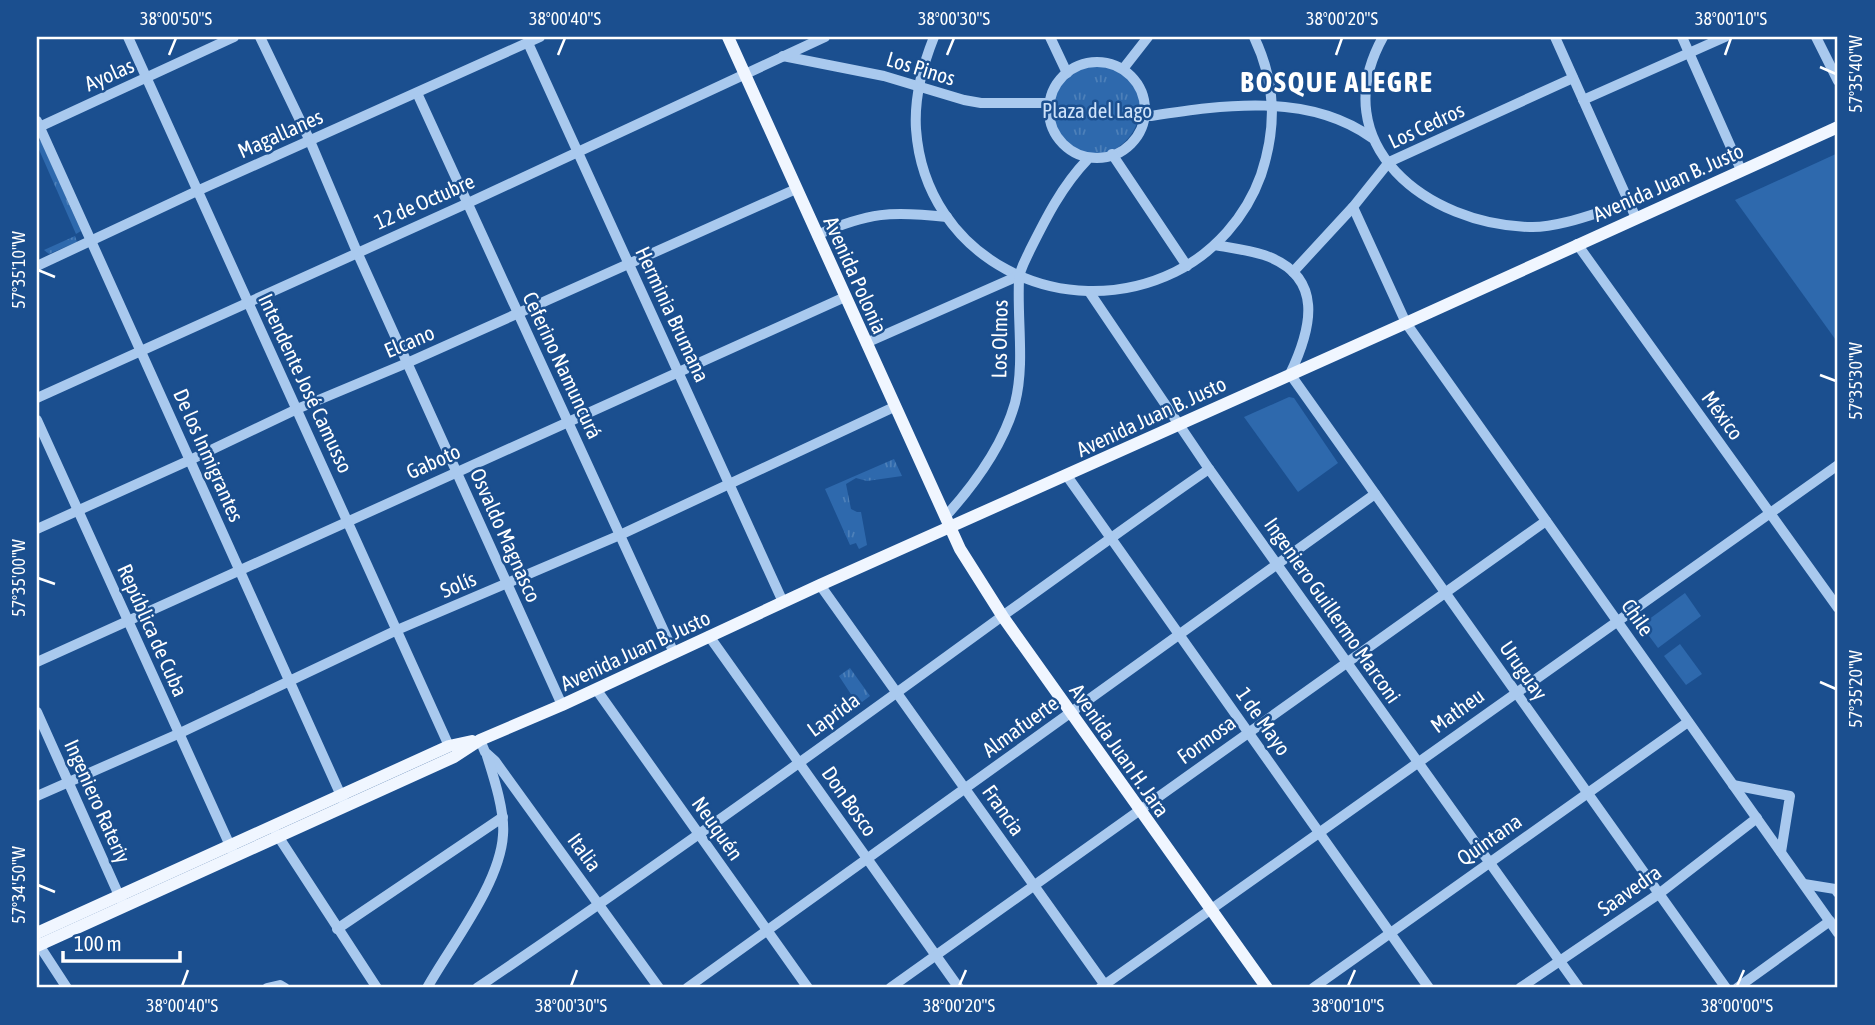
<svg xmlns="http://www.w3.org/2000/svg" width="1875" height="1025" viewBox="0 0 1875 1025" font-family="'Asap Condensed',sans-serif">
	<defs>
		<pattern id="grass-tufts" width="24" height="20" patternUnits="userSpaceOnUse" patternTransform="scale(1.75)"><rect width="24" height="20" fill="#2e69ad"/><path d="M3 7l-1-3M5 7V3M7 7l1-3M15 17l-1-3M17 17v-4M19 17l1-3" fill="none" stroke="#4d80b9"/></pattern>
	</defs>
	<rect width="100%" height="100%" fill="#1b4f8f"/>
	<g fill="url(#grass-tufts)">
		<path d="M1096 65C1166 70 1145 159 1089 154 1053 150 1042 103 1066 79 1074 71 1085 67 1096 65Z"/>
		<polygon points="41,141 81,231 76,234 37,145 37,142"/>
		<polygon points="75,236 77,242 49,254 44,250"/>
		<polygon points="894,459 902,476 867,481 856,478 846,484 851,509 857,512 861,512 867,545 859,549 856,543 850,545 825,489"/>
		<polygon points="850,668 870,696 858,705 839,676"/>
	</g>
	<g fill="#2e69ad">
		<polygon points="1838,153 1838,343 1735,200"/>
		<polygon points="1289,397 1294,398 1338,463 1298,492 1244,417"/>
		<polygon points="1685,593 1701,616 1658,648 1641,625"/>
		<polygon points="1680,644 1702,674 1686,685 1664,656"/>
	</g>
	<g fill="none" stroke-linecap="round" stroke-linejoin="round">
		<g stroke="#a9c9ee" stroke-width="10">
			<polyline points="128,37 449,746"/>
			<polyline points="260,37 310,141 357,252 562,705"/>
			<path d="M934 37C922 67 914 97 916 129 925 258 1062 327 1175 272 1214 253 1246 217 1261 175 1277 127 1276 83 1254 37"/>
			<polyline points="1050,37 1067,73"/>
			<path d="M1383 37C1323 145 1428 225 1530 227 1561 228 1600 211 1629 203"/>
			<polyline points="1555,37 1636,218"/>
			<polyline points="1682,37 1741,170"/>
			<polyline points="1816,37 1838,81"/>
			<polyline points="528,43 783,602"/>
			<polyline points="783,56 884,76 964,100 981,103 1050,103"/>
			<circle cx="1097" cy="110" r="48"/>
			<polyline points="1123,69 1148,37"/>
			<polyline points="417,93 674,653"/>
			<polyline points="1583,100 1725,37"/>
			<path d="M1145 115 1151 116C1223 105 1308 92 1372 138"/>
			<polyline points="37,121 343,800"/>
			<polyline points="37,128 234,37"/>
			<polyline points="1112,154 1187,266"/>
			<polyline points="1353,207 1406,323 1838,933"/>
			<path d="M817 235C869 212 891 211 947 217"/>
			<polyline points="1577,244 1838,608"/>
			<path d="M1215 245C1231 248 1248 250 1264 255 1325 276 1312 328 1290 374L1726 988"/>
			<polyline points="37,266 197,191 540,37"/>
			<polyline points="1293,272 1353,207 1389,162 1573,78"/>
			<polyline points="1090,293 1209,469 1579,988"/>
			<polyline points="866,343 1018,276"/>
			<polyline points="37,398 468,203 825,37"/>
			<polyline points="37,420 232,850"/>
			<polyline points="1067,476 1429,988"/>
			<path d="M945 517C974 485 1003 446 1015 403 1025 364 1017 321 1019 280 1019 270 1026 259 1030 250 1046 218 1062 186 1087 160"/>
			<polyline points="37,529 190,460 297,409 407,363 796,189"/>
			<polyline points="820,585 1107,988"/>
			<polyline points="709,636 959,988"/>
			<polyline points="37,662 845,297"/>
			<polyline points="596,689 808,988"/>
			<polyline points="37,712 121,900"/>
			<polyline points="480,740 485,752 495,761 659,988"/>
			<polyline points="1733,785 1790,796 1781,852"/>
			<polyline points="37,796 178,734 397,630 620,535 894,407"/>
			<polyline points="276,833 377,988"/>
			<polyline points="1804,884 1835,889 1838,893"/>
			<polyline points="337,929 503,817"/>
			<polyline points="37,942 67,988"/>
			<polyline points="267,988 280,985 285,988"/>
			<path d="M427 988C451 945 500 884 503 835 505 812 494 778 487 756"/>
			<path d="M477 988C654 868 828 743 1001 617 1070 568 1139 517 1209 469"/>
			<polyline points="687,988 1375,494"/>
			<polyline points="890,988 1546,521"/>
			<polyline points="1100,988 1838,465"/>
			<polyline points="1313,988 1688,722"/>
			<polyline points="1520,988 1660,893 1757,818"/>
			<polyline points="1737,988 1830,921"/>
		</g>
		<g stroke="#f0f6ff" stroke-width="12">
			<polyline points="728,37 960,549 1003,617 1267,988"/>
			<polyline points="37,933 449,746 472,741"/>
			<polyline points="37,946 454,757 480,740 562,705 820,585 1406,323 1838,127"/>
		</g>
	</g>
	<path fill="none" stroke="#fff" stroke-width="2.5" d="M169 55 176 38M558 55 565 38M947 55 954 38M1336 55 1342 38M1725 55 1731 38M1820 67 1836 74M38 270 55 277M1820 375 1836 381M38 578 55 584M1820 682 1836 689M38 885 55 892M182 986 188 970M571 986 577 970M959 986 966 970M1348 986 1355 970M1737 986 1744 970"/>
	<g text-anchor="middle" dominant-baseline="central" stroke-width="5" stroke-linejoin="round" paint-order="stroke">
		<g font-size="21" fill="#fff" stroke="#1b4f8f">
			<text transform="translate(921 68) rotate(17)">Los Pinos</text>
			<text transform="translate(109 74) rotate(-24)">Ayolas</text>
			<text transform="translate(1426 125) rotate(-25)">Los Cedros</text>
			<text transform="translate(280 133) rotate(-24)">Magallanes</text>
			<text transform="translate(1668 182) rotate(-24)">Avenida Juan B. Justo</text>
			<text transform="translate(424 201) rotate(-24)">12 de Octubre</text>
			<text transform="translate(856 275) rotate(66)">Avenida Polonia</text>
			<text transform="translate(673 314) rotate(65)">Herminia Brumana</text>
			<text transform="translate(999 339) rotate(-89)">Los Olmos</text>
			<text transform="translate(409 341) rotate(-23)">Elcano</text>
			<text transform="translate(563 365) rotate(65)">Ceferino Namuncurá</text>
			<text transform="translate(306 383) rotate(65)">Intendente José Camusso</text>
			<text transform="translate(1723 415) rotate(54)">México</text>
			<text transform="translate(1151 416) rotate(-25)">Avenida Juan B. Justo</text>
			<text transform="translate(209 455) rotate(66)">De los Inmigrantes</text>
			<text transform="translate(433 461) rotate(-24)">Gaboto</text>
			<text transform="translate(506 535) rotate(66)">Osvaldo Magnasco</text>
			<text transform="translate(458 584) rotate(-23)">Solís</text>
			<text transform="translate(1333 610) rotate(55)">Ingeniero Guillermo Marconi</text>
			<text transform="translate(1638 617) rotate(55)">Chile</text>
			<text transform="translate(153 630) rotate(66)">República de Cuba</text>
			<text transform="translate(635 650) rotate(-25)">Avenida Juan B. Justo</text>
			<text transform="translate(1524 670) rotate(55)">Uruguay</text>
			<text transform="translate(1457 710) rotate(-36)">Matheu</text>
			<text transform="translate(833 714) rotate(-36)">Laprida</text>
			<text transform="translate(1264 721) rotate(55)">1 de Mayo</text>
			<text transform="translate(1020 726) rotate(-36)">Almafuerte</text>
			<text transform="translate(1206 739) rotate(-36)">Formosa</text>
			<text transform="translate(1120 750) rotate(55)">Avenida Juan H. Jara</text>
			<text transform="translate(98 801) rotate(66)">Ingeniero Rateriy</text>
			<text transform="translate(850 801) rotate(55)">Don Bosco</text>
			<text transform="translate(1004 810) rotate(55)">Francia</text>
			<text transform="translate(718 828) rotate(55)">Neuquén</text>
			<text transform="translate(1489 839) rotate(-35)">Quintana</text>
			<text transform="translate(585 852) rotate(54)">Italia</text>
			<text transform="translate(1629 890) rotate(-35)">Saavedra</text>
		</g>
		<g font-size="21" fill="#cfe3fa" stroke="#1b4f8f">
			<text x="1097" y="110">Plaza del Lago</text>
		</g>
		<g font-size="28" font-weight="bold" letter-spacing="2" fill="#fff" stroke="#1b4f8f">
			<text x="1337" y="82">BOSQUE ALEGRE</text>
		</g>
	</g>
	<rect width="1875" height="1025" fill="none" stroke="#1b4f8f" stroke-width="77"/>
	<path d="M63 951v10h117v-10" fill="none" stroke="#ffffff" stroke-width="3.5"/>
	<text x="74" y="951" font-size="21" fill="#ffffff" stroke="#1b4f8f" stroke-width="5" paint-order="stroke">100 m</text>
	<rect x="38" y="38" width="1798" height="948" fill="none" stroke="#fff" stroke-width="2.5"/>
	<g font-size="18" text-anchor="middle" fill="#fff">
		<text x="176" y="25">38°00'50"S</text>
		<text x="565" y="25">38°00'40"S</text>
		<text x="954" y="25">38°00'30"S</text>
		<text x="1342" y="25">38°00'20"S</text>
		<text x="1731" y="25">38°00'10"S</text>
		<text transform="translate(1856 74) rotate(-90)" y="6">57°35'40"W</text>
		<text transform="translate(19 270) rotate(-90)" y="6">57°35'10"W</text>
		<text transform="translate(1856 381) rotate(-90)" y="6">57°35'30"W</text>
		<text transform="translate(19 578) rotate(-90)" y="6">57°35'00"W</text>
		<text transform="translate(1856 689) rotate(-90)" y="6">57°35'20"W</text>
		<text transform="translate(19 885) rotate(-90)" y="6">57°34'50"W</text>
		<text x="182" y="1012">38°00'40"S</text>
		<text x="571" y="1012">38°00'30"S</text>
		<text x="959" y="1012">38°00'20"S</text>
		<text x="1348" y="1012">38°00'10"S</text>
		<text x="1737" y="1012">38°00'00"S</text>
	</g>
</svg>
